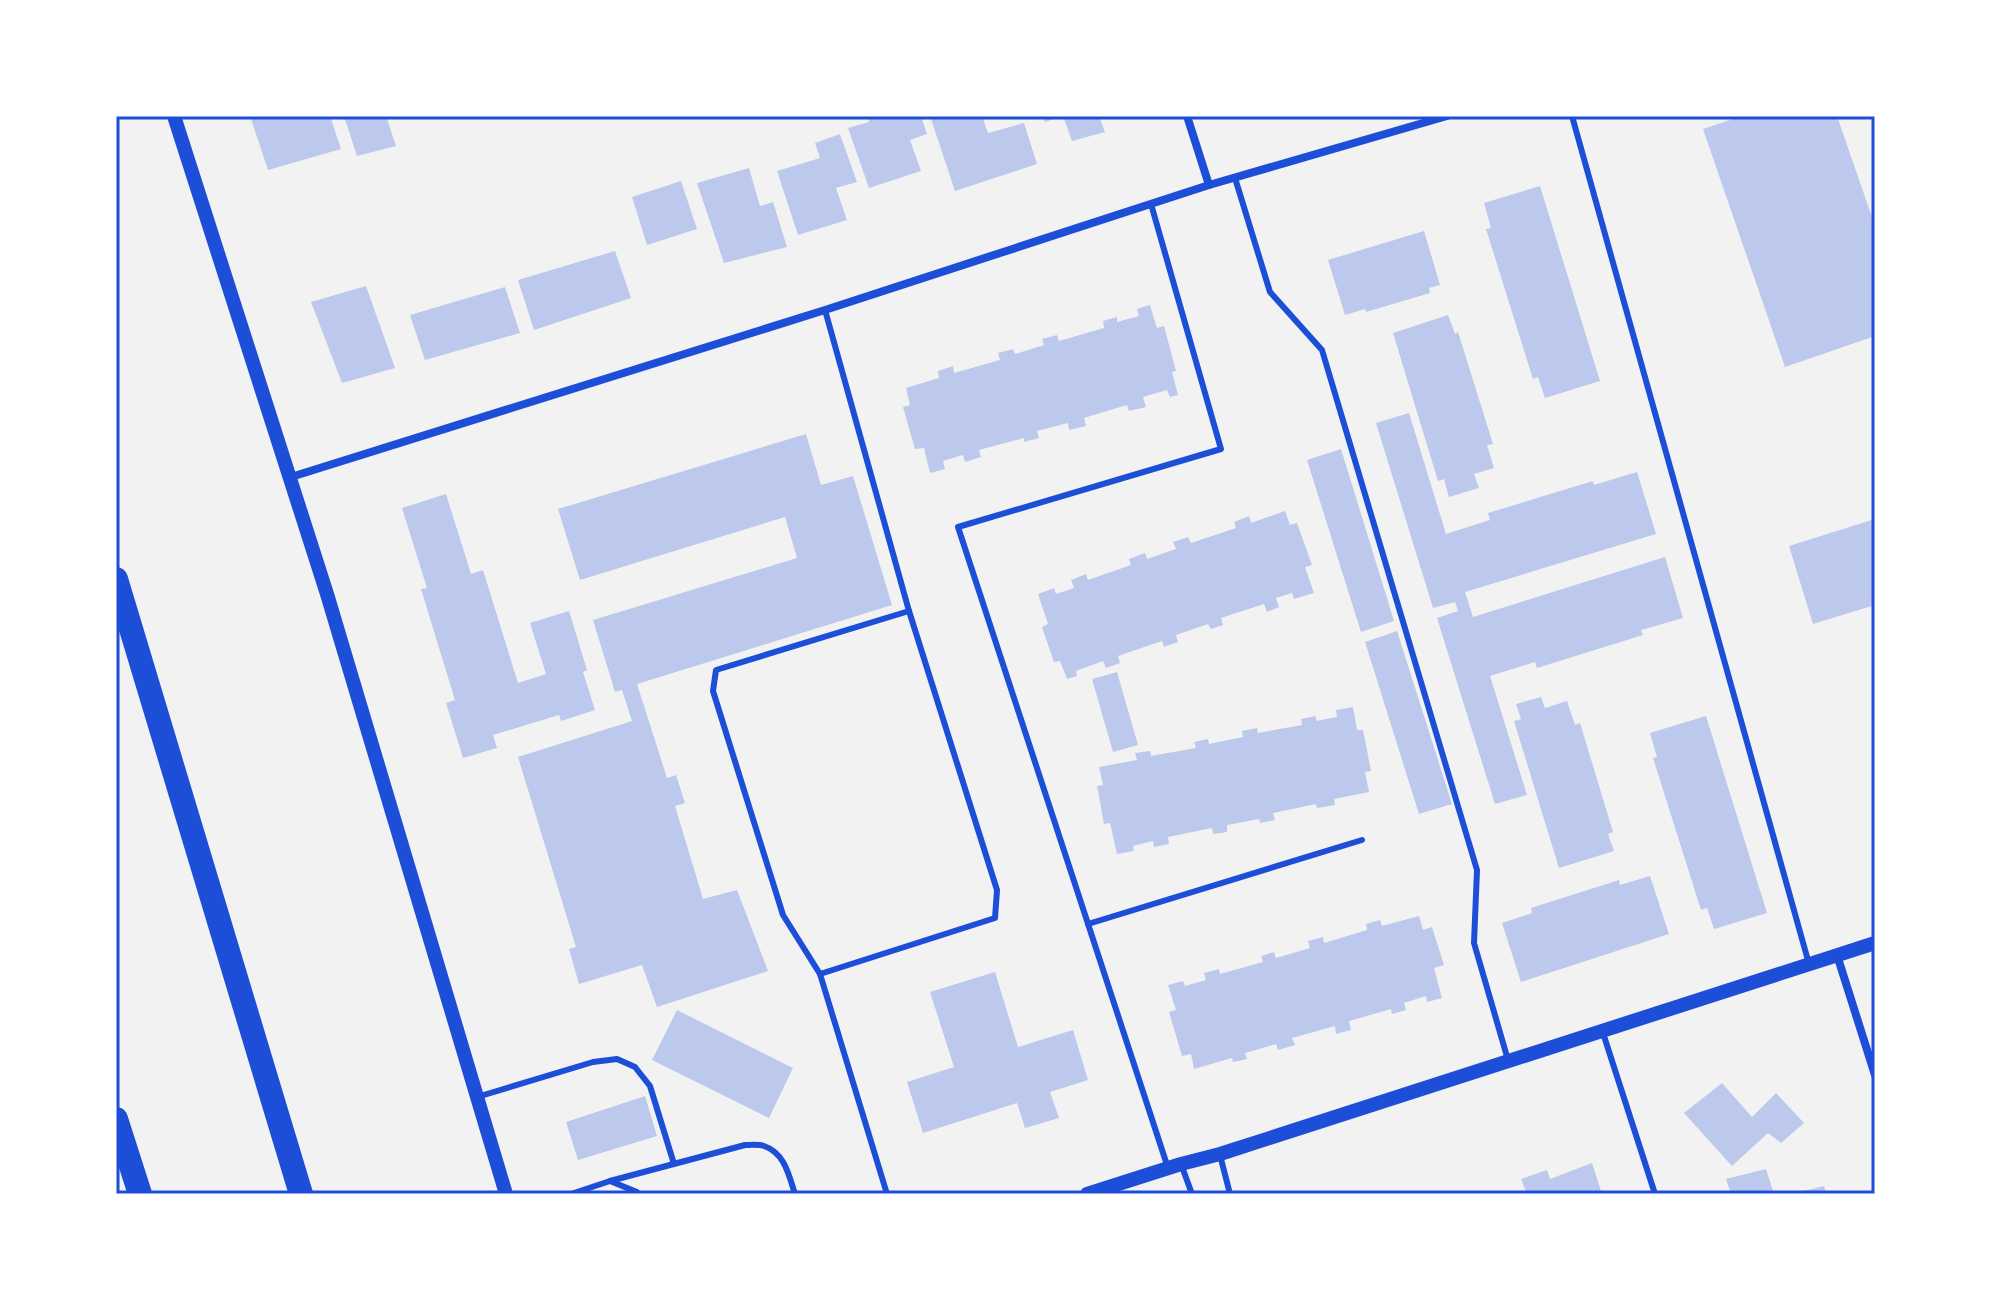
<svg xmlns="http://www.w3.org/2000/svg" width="1991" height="1310" viewBox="0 0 1991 1310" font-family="'Archivo Narrow',sans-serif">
	<rect width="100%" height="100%" fill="#f2f2f2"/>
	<g fill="#bdc9ec">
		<polygon points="250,116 330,116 341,149 268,170"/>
		<polygon points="344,116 386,116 396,146 357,156"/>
		<polygon points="868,116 921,116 927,134 910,140 921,171 869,188 848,128 869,122"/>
		<polygon points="930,116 982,116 988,133 1024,123 1037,164 955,191"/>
		<polygon points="1043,116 1099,116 1105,132 1072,141 1063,116 1045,122"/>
		<polygon points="1742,116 1837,116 1875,226 1875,336 1785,367 1703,129"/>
		<polygon points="840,134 857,182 836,188 847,220 798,235 777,171 820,158 815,143"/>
		<polygon points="749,168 760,206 773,202 787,247 724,263 697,183"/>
		<polygon points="681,181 697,229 647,245 632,197"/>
		<polygon points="1540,186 1600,381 1545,398 1538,377 1533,379 1486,229 1491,228 1484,203"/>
		<polygon points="1424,231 1440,285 1429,288 1430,293 1366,312 1365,309 1345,315 1328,260"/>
		<polygon points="615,251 631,298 534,330 518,280"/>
		<polygon points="366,286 395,368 342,383 311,302"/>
		<polygon points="505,287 520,333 425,360 410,315"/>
		<polygon points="1150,305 1157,328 1164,326 1176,371 1172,372 1178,395 1170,397 1167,390 1143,397 1146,407 1129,411 1127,405 1084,418 1086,426 1069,430 1068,423 1037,431 1039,438 1024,442 1024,438 979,450 981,457 965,462 963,455 943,461 945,469 930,473 924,448 915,449 903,407 910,405 906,388 939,378 938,371 953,366 954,373 1000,360 998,353 1013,349 1015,354 1044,345 1042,339 1057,335 1059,341 1104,328 1103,321 1117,317 1117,322 1139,316 1137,309"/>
		<polygon points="1448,315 1455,334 1458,332 1493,444 1487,445 1494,468 1474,474 1479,488 1449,497 1444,479 1438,481 1393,333"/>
		<polygon points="1409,413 1446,534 1490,520 1488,513 1593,481 1594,485 1637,472 1656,534 1465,592 1473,617 1665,557 1683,618 1641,630 1643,635 1537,668 1535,662 1490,676 1527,795 1495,804 1437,618 1458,611 1455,602 1433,608 1376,423"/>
		<polygon points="806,434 821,485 853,476 892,605 637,684 667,778 676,775 685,803 675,806 703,899 737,890 768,971 657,1007 642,965 579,984 569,949 576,947 518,757 632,721 622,690 615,692 593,620 797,558 785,517 580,580 558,509"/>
		<polygon points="1341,449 1394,621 1361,632 1307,460"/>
		<polygon points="446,494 471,574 483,570 518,683 546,674 530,623 569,611 587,670 583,672 595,710 561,721 559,715 493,735 497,748 463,758 446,703 455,700 421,589 427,588 402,508"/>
		<polygon points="1285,511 1290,525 1297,523 1312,565 1305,567 1314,593 1294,599 1292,593 1276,598 1279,607 1267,612 1264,604 1221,618 1223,625 1211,629 1208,624 1176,635 1178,642 1164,647 1162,641 1118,656 1120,663 1106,668 1103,661 1076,671 1077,676 1067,679 1060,661 1054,662 1042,627 1048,624 1038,594 1054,588 1056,594 1074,588 1071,580 1086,574 1088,580 1131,565 1129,559 1145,553 1147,559 1176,549 1173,542 1188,537 1191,543 1236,528 1234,522 1249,516 1251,523"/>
		<polygon points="1875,519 1875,605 1813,624 1789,546"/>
		<polygon points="1397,631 1452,804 1419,814 1365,642"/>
		<polygon points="1117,672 1138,745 1113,752 1092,679"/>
		<polygon points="1541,697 1545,708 1567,701 1575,725 1580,723 1613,832 1608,834 1614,851 1559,868 1514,721 1521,719 1516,704"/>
		<polygon points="1353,707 1357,730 1363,730 1371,771 1365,772 1369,792 1334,799 1335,805 1317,808 1316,804 1273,813 1275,820 1260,823 1259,819 1227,825 1227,832 1213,834 1212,828 1168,837 1169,844 1154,847 1153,841 1133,846 1134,851 1117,854 1110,823 1104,824 1097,786 1103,785 1099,767 1137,760 1135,753 1150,751 1151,756 1196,748 1194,742 1208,739 1209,744 1243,737 1242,731 1257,728 1258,733 1302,725 1301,719 1316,716 1316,721 1337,717 1336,710"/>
		<polygon points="1706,716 1767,913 1714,929 1707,908 1701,910 1653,758 1657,757 1650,733"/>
		<polygon points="1650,876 1669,934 1521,982 1502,923 1532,913 1531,908 1619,880 1620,885"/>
		<polygon points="1419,916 1423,930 1432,927 1444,965 1434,968 1442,998 1427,1002 1426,996 1404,1003 1406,1010 1392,1014 1391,1009 1349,1021 1351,1030 1336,1034 1335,1026 1292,1038 1295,1045 1278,1050 1276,1044 1245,1053 1247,1059 1233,1062 1232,1058 1194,1069 1191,1054 1182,1056 1169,1012 1176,1010 1168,985 1183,981 1185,986 1206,980 1204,973 1219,969 1220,974 1263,962 1261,956 1274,952 1276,958 1310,948 1308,941 1323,937 1324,943 1367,930 1366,924 1380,920 1382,926"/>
		<polygon points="995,972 1018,1047 1073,1030 1088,1080 1050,1092 1059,1118 1025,1128 1017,1103 923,1133 907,1082 954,1067 930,992"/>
		<polygon points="677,1010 793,1068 769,1118 652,1060"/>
		<polygon points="1722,1083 1752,1117 1776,1093 1804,1123 1781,1143 1768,1133 1732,1166 1684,1113"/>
		<polygon points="645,1096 657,1136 578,1160 566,1122"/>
		<polygon points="1592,1163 1602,1194 1527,1194 1521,1179 1547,1170 1550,1179"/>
		<polygon points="1766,1169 1774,1194 1731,1194 1726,1179"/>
		<polygon points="1824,1186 1826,1194 1796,1194 1796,1193"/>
	</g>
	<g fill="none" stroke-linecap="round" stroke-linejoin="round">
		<g stroke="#1d4ed8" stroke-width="6">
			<polyline points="1572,116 1809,964"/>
			<polyline points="1235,178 1270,292 1322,350 1477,870 1474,943 1508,1060"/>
			<polyline points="1151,204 1221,449 958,527 1168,1168"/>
			<polyline points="1088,924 1362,840"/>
			<polyline points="820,974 995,918 997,890 909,611 825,310"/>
			<polyline points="1603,1033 1655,1194"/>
			<polyline points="477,1097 593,1062 617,1059 635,1067 650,1086 674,1164"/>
			<polyline points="1220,1155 1230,1194"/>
			<polyline points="1181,1164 1192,1194"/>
			<path d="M610 1181 745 1145C750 1145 759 1144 764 1146 785 1153 789 1176 795 1194"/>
			<polyline points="571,1194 610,1181 637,1192 639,1194"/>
			<polyline points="887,1194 820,974 783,915 713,691 716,670 909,611"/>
		</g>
		<g stroke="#1d4ed8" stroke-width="8">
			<polyline points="1187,116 1209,185"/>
			<polyline points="291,477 825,310 1209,185 1447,116"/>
			<polyline points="1837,955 1875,1075"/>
		</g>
		<g stroke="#1d4ed8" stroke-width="14">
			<polyline points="174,116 327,594 506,1194"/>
			<polyline points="1087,1194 1181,1164 1220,1154 1875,943"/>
		</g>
		<g stroke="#1d4ed8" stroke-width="24">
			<polyline points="116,579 301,1194"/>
			<polyline points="116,1119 140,1194"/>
		</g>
	</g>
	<rect width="1991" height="1310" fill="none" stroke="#ffffff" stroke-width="236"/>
	<rect x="118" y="118" width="1755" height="1074" fill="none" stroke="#1d4ed8" stroke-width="3"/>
</svg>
